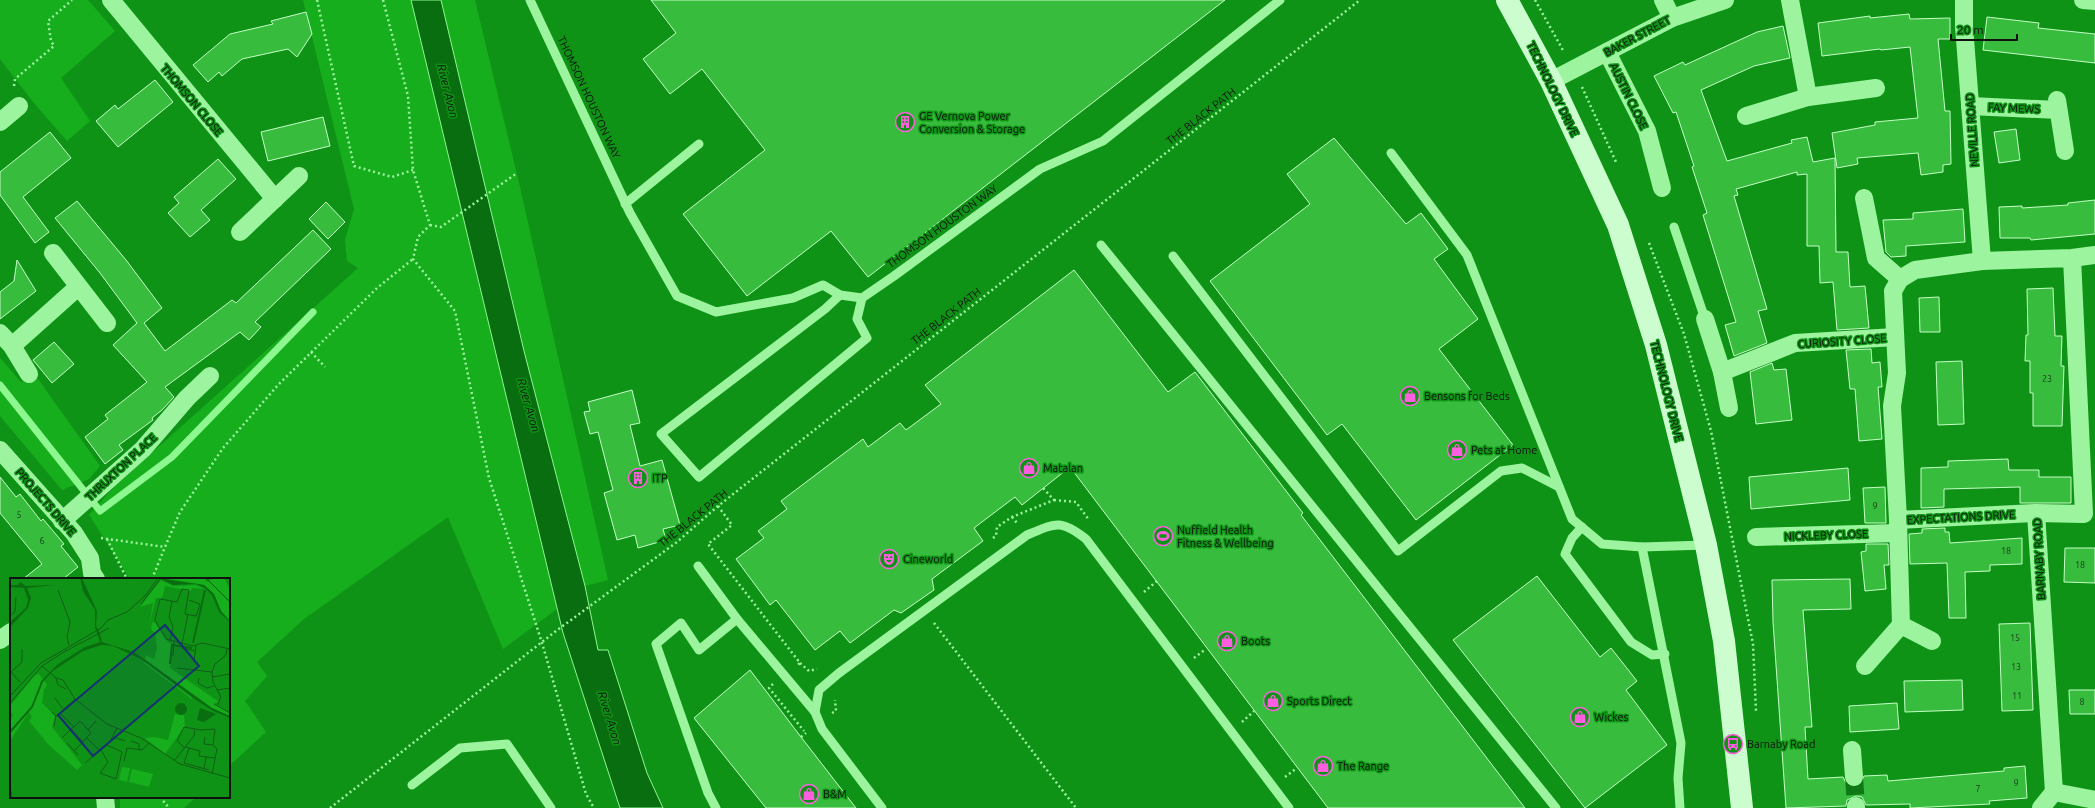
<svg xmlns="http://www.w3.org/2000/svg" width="2095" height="808" viewBox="0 0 2095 808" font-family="Ubuntu,sans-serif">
	<rect width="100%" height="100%" fill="#0f9316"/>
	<g fill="#17ae1d">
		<polygon points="0,0 88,0 115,31 61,78 90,121 67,141 33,102 0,59"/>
		<polygon points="303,0 411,0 557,609 503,649 448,517 304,619 257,662 267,676 245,701 266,732 229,766 229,579 130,579 89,515 115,486 358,268 347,261 345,240 354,209"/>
		<polygon points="441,0 475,0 520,187 608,580 585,586 524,351"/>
		<polygon points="0,358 21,382 38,379 100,466 89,479 62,490 0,416"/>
		<polygon points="120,797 196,797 184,808 120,808"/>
	</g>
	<polygon fill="#096e0f" stroke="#8df790" points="411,0 441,0 524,351 585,586 598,650 608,650 647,773 663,808 620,808 563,633"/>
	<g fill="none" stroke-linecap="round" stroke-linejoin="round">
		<polyline stroke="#8df790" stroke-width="7" points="0,385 100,511 172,457 313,312"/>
	</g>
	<g fill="#38bc3d" stroke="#c4fec6">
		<polygon points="651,0 1225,0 868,277 831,231 747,296 683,214 765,150 702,69 670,94 643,59 676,33"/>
		<polygon points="306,12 312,34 297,57 288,49 242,59 222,76 219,72 208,82 193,65 230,34 273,24 271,21"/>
		<polygon points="1909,14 1910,19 1950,18 1950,39 1938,39 1945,111 1950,111 1951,164 1943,165 1943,172 1921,175 1918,153 1857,158 1858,164 1837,168 1832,133 1875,125 1875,122 1918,118 1910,47 1881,50 1880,49 1822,56 1818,23 1870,16 1870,18"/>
		<polygon points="1987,17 2039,23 2038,28 2095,34 2095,63 1983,50"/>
		<polygon points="1783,26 1790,58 1754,66 1701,90 1727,161 1792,143 1791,140 1807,137 1813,162 1835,158 1836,252 1848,252 1850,287 1865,286 1869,328 1837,330 1833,282 1820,283 1819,246 1807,246 1807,174 1797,175 1797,172 1736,189 1738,195 1734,196 1767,309 1758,311 1767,343 1734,356 1725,325 1736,322 1703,215 1707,213 1692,167 1694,166 1676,112 1673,113 1654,76 1683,62 1685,65 1757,32"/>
		<polygon points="155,80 173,102 118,147 96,121 115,105 118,109"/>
		<polygon points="323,117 330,146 268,161 261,132"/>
		<polygon points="2016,129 2020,160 1999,163 1994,132"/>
		<polygon points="50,132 71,158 23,197 49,232 35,243 0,195 0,172"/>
		<polygon points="1334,138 1406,224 1421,213 1448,249 1434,259 1478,319 1439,349 1513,445 1416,520 1342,424 1327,435 1210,281 1310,204 1287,174"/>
		<polygon points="218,159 236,179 201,210 210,220 190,237 168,213 179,203 174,197"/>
		<polygon points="2095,200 2095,234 2031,240 2030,238 2000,238 1999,207 2022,206 2022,208 2068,205 2068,203"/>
		<polygon points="77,201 126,260 162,308 144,323 165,351 232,300 236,303 313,230 331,249 255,322 261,327 249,340 240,332 165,387 174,397 162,410 152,418 153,420 119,445 123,450 105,464 85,437 108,419 105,415 147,382 113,345 137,323 100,273 55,218"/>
		<polygon points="326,202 345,222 328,239 309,219"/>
		<polygon points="1963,209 1965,242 1906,246 1906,256 1891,257 1886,252 1883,220 1913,219 1913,213"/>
		<polygon points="17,260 36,291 0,319 0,292 14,281"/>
		<polygon points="1074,270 1168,392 1195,372 1303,513 1301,515 1525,808 1328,808 1070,467 1022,505 1015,497 974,528 983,541 932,579 934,590 901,613 894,610 850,643 840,631 815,650 776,600 770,605 736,559 764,538 758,531 787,509 781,501 863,439 868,447 900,423 906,430 941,404 925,385"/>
		<polygon points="2053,288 2055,336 2062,336 2061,366 2064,366 2062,426 2033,426 2033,393 2030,393 2030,361 2025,361 2026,335 2028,335 2027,289"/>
		<polygon points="1939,297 1940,332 1920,332 1919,298"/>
		<polygon points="54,342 74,364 52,383 33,360"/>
		<polygon points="1871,349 1872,363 1880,362 1882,387 1878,387 1882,439 1859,441 1855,389 1850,389 1846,350"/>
		<polygon points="1962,361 1964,424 1938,425 1936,362"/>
		<polygon points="1772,363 1774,370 1786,369 1792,420 1756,424 1750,372"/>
		<polygon points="632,390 640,423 630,425 640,466 662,460 680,525 663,529 666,540 638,548 635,535 617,540 604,493 613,490 598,432 590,434 584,412 590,411 588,402"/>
		<polygon points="2008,459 2009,470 2039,470 2039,477 2071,477 2071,503 2020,503 2020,487 1944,489 1944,507 1921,508 1921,468 1948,467 1948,461"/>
		<polygon points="1848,468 1850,500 1751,509 1749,477"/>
		<polygon points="0,477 16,497 20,494 41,521 43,519 64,544 61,546 78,567 63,579 23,579 42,564 0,513"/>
		<polygon points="1885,487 1886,523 1865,523 1863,488"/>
		<polygon points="1945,528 1945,532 1949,532 1950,543 2022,538 2022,564 1990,565 1990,571 1965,572 1966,618 1949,618 1947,563 1910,564 1909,534 1922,533 1922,529"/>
		<polygon points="1866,544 1888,544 1889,565 1884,565 1886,589 1865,591 1861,552 1866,551"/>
		<polygon points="2065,548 2095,548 2095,583 2064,582"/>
		<polygon points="1537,576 1600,657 1611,648 1637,681 1626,690 1667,745 1585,808 1453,640"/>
		<polygon points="1850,579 1851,609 1803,610 1812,727 1805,727 1808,779 1843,777 1846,783 1854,787 1860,785 1864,776 1887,775 1888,781 2004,771 2004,768 2025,766 2027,798 1989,801 1990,804 1910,808 1910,804 1866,805 1862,797 1856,796 1847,800 1846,806 1786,808 1773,622 1772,580"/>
		<polygon points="2030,623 2033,710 2002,711 1999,624"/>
		<polygon points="750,670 801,737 856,808 766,808 694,718"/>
		<polygon points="1962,680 1963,710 1905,712 1904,681"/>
		<polygon points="2069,690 2095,690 2095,714 2070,714"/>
		<polygon points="1897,703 1899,729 1850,732 1849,706"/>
	</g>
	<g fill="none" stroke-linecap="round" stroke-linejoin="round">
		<polyline stroke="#0f7915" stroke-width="18" stroke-dasharray="18 9" stroke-linecap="butt" points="1854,777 1856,806"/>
		<g stroke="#9cf49f" stroke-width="2.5" stroke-dasharray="2 3" stroke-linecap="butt">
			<polyline points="317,0 354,166 392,177 413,170"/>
			<polyline points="383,0 408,96 413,170 430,225 418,237 413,259 455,311 489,478 542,643 586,794 594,808"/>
			<polyline points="1535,0 1564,52"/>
			<polyline points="14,86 15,79 54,46 51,41 48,21 72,0"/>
			<polyline points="1582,87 1616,162"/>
			<polyline points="430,225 441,227 517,173"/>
			<polyline points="1649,243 1684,334 1711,431 1753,644 1756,711"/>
			<polyline points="311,352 325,367"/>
			<polyline points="1054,500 1076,502 1089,520"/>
			<polyline points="718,506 732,525 708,544 800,663 796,666"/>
			<polyline points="1012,517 1017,523"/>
			<polyline points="101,538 165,547 180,512 223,448 278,385 377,288 413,259"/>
			<polyline points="993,538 996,536 997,527 1012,517 1054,500 1043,488"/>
			<polyline points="107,539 127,579"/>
			<polyline points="152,579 165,547"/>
			<polyline points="1144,592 1157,581"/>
			<polyline points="934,623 1076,808"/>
			<polyline points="1194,658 1206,649"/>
			<polyline points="800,663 809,671 817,669"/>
			<polyline points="773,684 769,688 804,731"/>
			<polyline points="832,713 836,711 835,700"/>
			<polyline points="1242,722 1254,711"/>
			<polyline points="801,737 806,733"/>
			<polyline points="1285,777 1297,768"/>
			<polyline points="160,797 169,808"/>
			<polyline points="330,808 556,631 677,542 718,506 1360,0"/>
		</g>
		<g stroke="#9cf49f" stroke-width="9">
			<polyline points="530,0 630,213 677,296 716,312 793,298 823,285 840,295 862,298 894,276 1040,169 1103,141 1280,0"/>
			<polyline points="1391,153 1467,255 1572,519 1602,544 1642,547 1706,545"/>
			<polyline points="625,204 699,144"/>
			<polyline points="1674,227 1705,319"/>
			<polyline points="1101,245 1556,808"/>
			<polyline points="1173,256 1398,551 1501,471 1522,468 1559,487"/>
			<polyline points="840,295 825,309 661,434 699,477 867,338 857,319 862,298"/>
			<polyline points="1582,527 1572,538 1565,554 1631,642 1652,655 1665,654"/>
			<polyline points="1642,547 1681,743 1678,778 1680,808"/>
			<polyline points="698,566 737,619 815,712"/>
			<polyline points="412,785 460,748 507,744 551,808"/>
			<polyline points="716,808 708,793 656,644 681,623 699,650 737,619"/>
			<path d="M882 808 822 729 815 712 819 690 839 673 1027 535C1056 523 1060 519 1086 539L1289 808"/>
		</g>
		<g stroke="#9cf49f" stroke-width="18">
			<polyline points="111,0 275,199"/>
			<polyline points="1663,0 1672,18"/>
			<polyline points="1790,0 1808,97"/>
			<polyline points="1964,0 1964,26 1982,261"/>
			<polyline points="2083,0 2095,1"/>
			<polyline points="1607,52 1647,131 1662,188"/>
			<polyline points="1551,81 1672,18 1725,0"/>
			<polyline points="2057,100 2065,151"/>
			<polyline points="1970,106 2058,110"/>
			<polyline points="1746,116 1808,97 1876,88"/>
			<polyline points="0,122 19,106"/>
			<polyline points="1864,198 1876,258 1900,279"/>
			<polyline points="240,232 299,176"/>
			<polyline points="53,253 107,323"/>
			<polyline points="2072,258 2084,514 2036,513 1898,520 1892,406 1897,373 1893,291 1900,279 1915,270 1982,261 2072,258 2095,255"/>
			<polyline points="1705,319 1722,372 1729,408"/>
			<polyline points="0,333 12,346 29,374"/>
			<polyline points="12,346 78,287"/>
			<polyline points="1722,372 1795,343 1895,337"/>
			<polyline points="0,450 74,533 90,558 92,573 96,579"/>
			<polyline points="2036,513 2054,792 2041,808"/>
			<polyline points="62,521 143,449 187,398 210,376"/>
			<polyline points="1898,522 1901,625"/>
			<polyline points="1756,537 1897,533"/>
			<polyline points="0,640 11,632"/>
			<polyline points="1865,666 1901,625 1932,641"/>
			<polyline points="1852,750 1854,777"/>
			<polyline points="2054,792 2095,800"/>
			<polyline points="105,797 106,808"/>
			<polyline points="1856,806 1856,808"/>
		</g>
		<polyline stroke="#cbfdce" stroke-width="22" points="1507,0 1551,81 1618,225 1656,345 1706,545 1724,641 1742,808"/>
	</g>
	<defs>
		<g id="building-ring" transform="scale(1)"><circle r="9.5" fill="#0f9316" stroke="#ff5edf" stroke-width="1.5"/><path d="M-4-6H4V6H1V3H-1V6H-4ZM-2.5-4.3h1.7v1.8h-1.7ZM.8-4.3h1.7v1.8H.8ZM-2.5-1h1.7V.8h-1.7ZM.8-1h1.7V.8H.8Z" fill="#ff5edf"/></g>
		<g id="shop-ring" transform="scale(1)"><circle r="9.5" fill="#0f9316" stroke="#ff5edf" stroke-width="1.5"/><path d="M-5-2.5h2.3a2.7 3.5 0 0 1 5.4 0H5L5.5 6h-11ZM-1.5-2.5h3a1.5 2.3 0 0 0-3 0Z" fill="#ff5edf"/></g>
		<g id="stadium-ring" transform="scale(1)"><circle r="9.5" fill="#0f9316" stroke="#ff5edf" stroke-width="1.5"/><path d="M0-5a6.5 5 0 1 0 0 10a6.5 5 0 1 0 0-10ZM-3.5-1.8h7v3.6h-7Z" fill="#ff5edf"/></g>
		<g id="theatre-ring" transform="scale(1)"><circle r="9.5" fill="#0f9316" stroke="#ff5edf" stroke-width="1.5"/><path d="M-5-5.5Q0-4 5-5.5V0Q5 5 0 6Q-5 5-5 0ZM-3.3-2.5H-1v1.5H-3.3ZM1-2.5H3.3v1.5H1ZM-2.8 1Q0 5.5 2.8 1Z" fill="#ff5edf"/></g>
		<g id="bus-ring" transform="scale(1)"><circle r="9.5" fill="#0f9316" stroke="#ff5edf" stroke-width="1.5"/><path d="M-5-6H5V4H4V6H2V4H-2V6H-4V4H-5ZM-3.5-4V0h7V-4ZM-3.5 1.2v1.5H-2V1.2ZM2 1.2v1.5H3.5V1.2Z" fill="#ff5edf"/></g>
	</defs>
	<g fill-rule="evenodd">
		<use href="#building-ring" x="905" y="122"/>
		<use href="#shop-ring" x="1410" y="396"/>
		<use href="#shop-ring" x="1457" y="450"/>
		<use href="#shop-ring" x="1029" y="468"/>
		<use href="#building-ring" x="638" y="478"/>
		<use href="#stadium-ring" x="1163" y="536"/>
		<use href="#theatre-ring" x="889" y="559"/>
		<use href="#shop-ring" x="1227" y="641"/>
		<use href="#shop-ring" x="1273" y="701"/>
		<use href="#shop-ring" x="1580" y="717"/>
		<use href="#bus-ring" x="1733" y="744"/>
		<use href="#shop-ring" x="1323" y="766"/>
		<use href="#shop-ring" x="809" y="794"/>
	</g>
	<g text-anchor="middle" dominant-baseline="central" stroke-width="3" stroke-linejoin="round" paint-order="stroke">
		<g font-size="9" fill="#1b3c1c">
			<text x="2047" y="379">23</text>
			<text x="1875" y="506">9</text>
			<text x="19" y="515">5</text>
			<text x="42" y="541">6</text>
			<text x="2006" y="551">18</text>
			<text x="2080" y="565">18</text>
			<text x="2015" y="638">15</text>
			<text x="2016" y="667">13</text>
			<text x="2017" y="696">11</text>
			<text x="2082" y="702">8</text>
			<text x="2016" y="783">9</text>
			<text x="1978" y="789">7</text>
		</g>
		<g font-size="11" fill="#111" stroke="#0f9316">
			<text transform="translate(1637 36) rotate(-28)">BAKER STREET</text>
			<text transform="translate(1553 89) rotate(64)">TECHNOLOGY DRIVE</text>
			<text transform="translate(1629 96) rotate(64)">AUSTIN CLOSE</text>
			<text transform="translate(589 97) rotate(65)">THOMSON HOUSTON WAY</text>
			<text transform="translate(192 100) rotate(50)">THOMSON CLOSE</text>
			<text transform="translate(2014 108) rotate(2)">FAY MEWS</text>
			<text transform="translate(1201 116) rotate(-38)">THE BLACK PATH</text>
			<text transform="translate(1972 130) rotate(-94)">NEVILLE ROAD</text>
			<text transform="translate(942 226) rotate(-36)">THOMSON HOUSTON WAY</text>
			<text transform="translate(946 316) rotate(-38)">THE BLACK PATH</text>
			<text transform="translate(1842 341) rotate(-4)">CURIOSITY CLOSE</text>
			<text transform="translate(1667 391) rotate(76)">TECHNOLOGY DRIVE</text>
			<text transform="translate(121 467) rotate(-43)">THRUXTON PLACE</text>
			<text transform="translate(46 502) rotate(49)">PROJECTS DRIVE</text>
			<text transform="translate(1961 517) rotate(-3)">EXPECTATIONS DRIVE</text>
			<text transform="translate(693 518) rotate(-39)">THE BLACK PATH</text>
			<text transform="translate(1826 535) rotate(-2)">NICKLEBY CLOSE</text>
			<text transform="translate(2039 559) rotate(-93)">BARNABY ROAD</text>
		</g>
		<g font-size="11" fill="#111" stroke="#0f9316" text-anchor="start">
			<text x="919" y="116">GE Vernova Power<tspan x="919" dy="13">Conversion &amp; Storage</tspan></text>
			<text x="1424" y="396">Bensons for Beds</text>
			<text x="1471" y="450">Pets at Home</text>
			<text x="1043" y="468">Matalan</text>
			<text x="652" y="478">ITP</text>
			<text x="1177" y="530">Nuffield Health<tspan x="1177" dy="13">Fitness &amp; Wellbeing</tspan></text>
			<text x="903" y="559">Cineworld</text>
			<text x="1241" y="641">Boots</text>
			<text x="1287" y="701">Sports Direct</text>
			<text x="1594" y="717">Wickes</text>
			<text x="1747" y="744">Barnaby Road</text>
			<text x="1337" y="766">The Range</text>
			<text x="823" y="794">B&amp;M</text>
		</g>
		<g font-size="12" font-style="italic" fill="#111" stroke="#0f9316">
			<text transform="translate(448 91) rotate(76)">River Avon</text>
			<text transform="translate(529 405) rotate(74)">River Avon</text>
			<text transform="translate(610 718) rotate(73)">River Avon</text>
		</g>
	</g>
	<g transform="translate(10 578)">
		<rect width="220" height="220" fill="#0f9316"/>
		<path d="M152 0H194L197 4 204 0H214L220 11V42L211 33 204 16 194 7ZM151 2 163 8 186 7 194 11 182 10 181 13 155 8 152 20H146L139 48 143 25 130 29ZM142 44 145 45 158 64 163 66 160 90 209 124 204 125 220 135V138L202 130 135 81 136 77 144 81 147 70 145 55 141 51ZM135 83 182 119V121L134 85ZM29 96 37 107 34 111 32 125 45 138 42 149 72 187 67 192 38 166 19 143 22 139 19 134 0 163V145L3 136 0 134V128L25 97ZM165 136 174 137 175 148 155 176 135 160 144 159 158 162ZM112 189 120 190 117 204 109 202ZM122 191 143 196 139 209 119 204Z" fill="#17ae1d"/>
		<path d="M70 0H72L87 33 86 48 90 56 92 64 124 74 202 130 220 138V140L203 133 183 120 131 81 103 68 92 67 73 73 43 93 30 107 31 103 48 86 75 69 90 64 85 49V32L73 13ZM148 0 194 7 204 16 211 33 220 44 209 34 202 17 195 10 186 6 163 7ZM10 4 16 8 45 7 17 10 21 20 18 30 0 49V44L16 30 18 22 14 10 0 9V7H8ZM165 131a6 6 0 1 1 12 0a6 6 0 1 1-12 0ZM190 130 206 136 194 144 187 142Z" fill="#096e0f"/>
		<path fill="none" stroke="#096e0f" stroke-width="2" d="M183 65 195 12M160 86 162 67 182 70M0 154 22 129 32 104"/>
		<path fill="none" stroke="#105f14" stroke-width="1" d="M196 0 220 24M48 12 60 44 57 59 59 67M179 22 190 26 186 38 175 36 179 12 172 11 167 24 150 21 145 42 156 61 183 68 192 65 220 71M131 26 151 0M0 38 5 33 6 19M160 63 163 49 159 39 162 23M172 66 178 36M172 70 186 73M163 78 164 64M184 84 186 67M32 88 46 100 53 102 65 121 97 146 131 160 170 186 220 200M167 90 202 94M0 93 10 104M1 94 12 84V71M202 99 220 96M46 100 48 107 56 111M189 100 188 105 197 110 204 108M207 112 220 110M0 118 31 85 91 50 98 42 117 34 135 18 148 0M45 120 53 131M0 125 32 88 52 75 99 50M204 126 220 135M207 128 211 119 203 104 202 94 205 86 216 77 217 70M42 134 46 138 44 148M51 136 64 149M46 138 65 121M64 149 70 143 81 155 64 173M64 149 61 151 73 164M78 152 86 143M103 159 115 163M195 159 194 166 203 167M52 160 61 151M77 160 90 173M121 163 129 166V172M57 165 68 177M176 169 190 173 189 178 205 180M175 170 167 163 174 149 191 152 205 151 203 167 207 171 202 196M179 170 174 185 199 192M91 172 98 184 90 195 106 201 112 174 97 167M114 183 117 170 132 172 139 165M164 183 184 158 185 151M75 185 99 165 107 150M194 191 196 179M0 207 2 220"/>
		<path fill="#173074" fill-opacity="0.15" stroke="#173074" stroke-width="2" d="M155 47 189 88 83 178 48 137Z"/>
		<rect width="220" height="220" fill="none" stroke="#111" stroke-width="2"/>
	</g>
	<path d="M1951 34v6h66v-6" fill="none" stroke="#111111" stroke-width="2"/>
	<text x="1957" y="34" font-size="12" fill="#111111" stroke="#0f9316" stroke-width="3" paint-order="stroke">20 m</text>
</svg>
